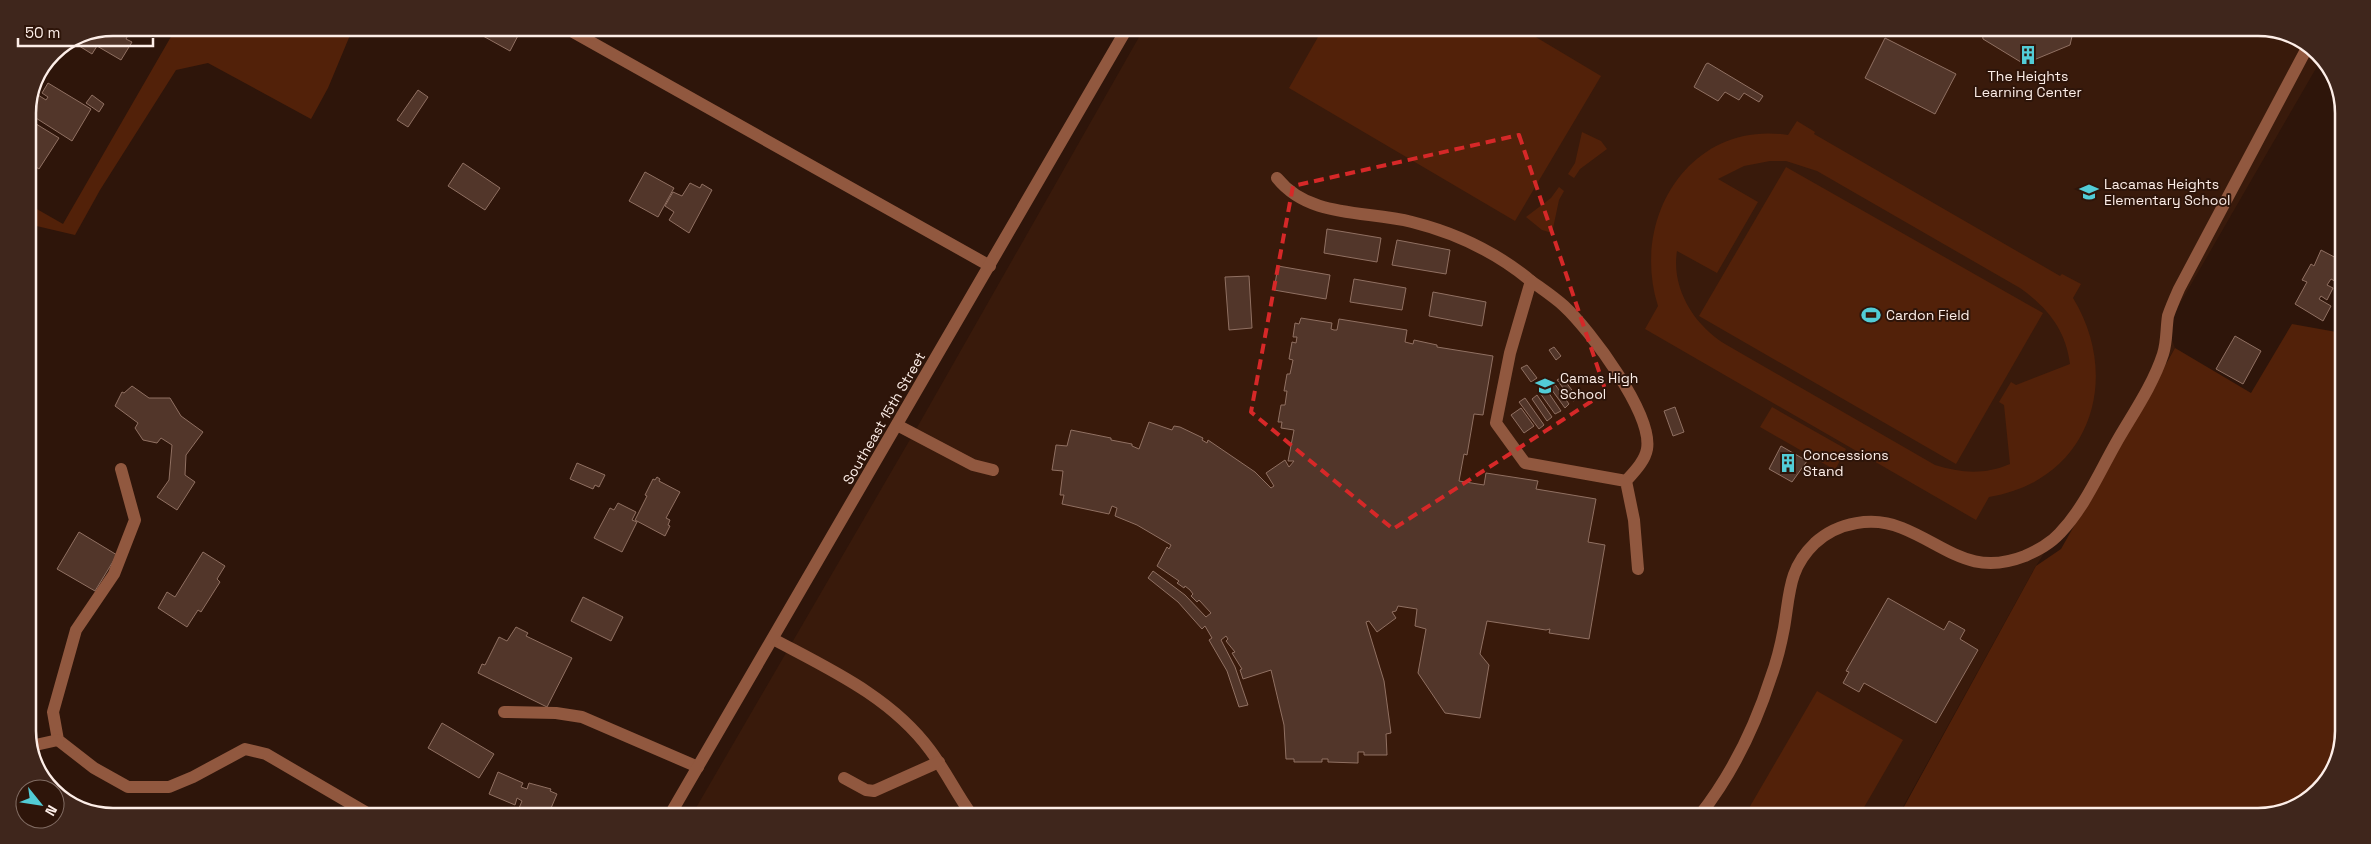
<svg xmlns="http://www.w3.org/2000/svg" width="2371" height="844" viewBox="0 0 2371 844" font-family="'Space Grotesk',sans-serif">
	<rect width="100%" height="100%" fill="#2e150a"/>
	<polygon fill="#391a0b" points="1143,30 2285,32 2322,58 2167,326 2175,348 2036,566 1898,816 693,813 919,424"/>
	<g fill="#522109" fill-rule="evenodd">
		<polygon points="176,28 353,28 328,88 311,119 208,63 176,70 100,190 75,235 28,224 28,204 63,224"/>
		<polygon points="1322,30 1524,30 1601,76 1515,221 1289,88"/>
		<path d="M1797 121 1815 132 1814 134 2060 276 2062 274 2081 284 2073 298C2123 380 2089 481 1989 497L1976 520 1645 329 1658 306C1630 218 1690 120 1788 135ZM1770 161H1786L1817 171 2020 288C2047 307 2066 330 2070 364L2016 385 2011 382 1999 402 2004 405 2010 464C1985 475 1960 473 1935 465L1725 344C1694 325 1671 288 1677 251L1717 273 1758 202 1718 179 1744 166Z"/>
		<polygon points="1582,132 1601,141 1607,149 1580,169 1574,178 1568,174 1575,163"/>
		<polygon points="1786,167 2043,313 1956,464 1699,316"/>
		<polygon points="1559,187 1564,191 1559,200 1552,233 1542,230 1526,217 1551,198"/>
		<polygon points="2292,324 2342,333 2339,758 2310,799 2258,816 1899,816 2036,566 2061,549 2175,348 2251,393"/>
		<polygon points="1772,407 1846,449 1835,470 1760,427"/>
		<polygon points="1817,691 1903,740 1859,816 1745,815"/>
	</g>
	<g fill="#52362a" stroke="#907062">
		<polygon points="113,27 132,28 126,39 132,42 121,60 97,46 92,54 76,44 81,34"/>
		<polygon points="475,28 522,28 510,51 474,31"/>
		<polygon points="1982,31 2073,32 2070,45 2024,64 1983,39"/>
		<polygon points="1885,38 1956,74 1935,114 1865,78"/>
		<polygon points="1708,63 1763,96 1759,102 1744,93 1739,100 1725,92 1718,101 1694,87 1706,64"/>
		<polygon points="48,83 91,109 72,141 28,113 38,95 46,100 48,97 42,93"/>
		<polygon points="418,90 428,97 408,127 397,120"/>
		<polygon points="92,95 104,104 99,112 86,103"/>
		<polygon points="28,119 59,138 39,169 28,162"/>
		<polygon points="463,163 500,188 485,210 448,186"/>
		<polygon points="645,172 674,188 658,217 629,201"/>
		<polygon points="690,183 700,188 702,184 712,190 689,233 669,220 674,212 665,206 673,192 682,196"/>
		<polygon points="1327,229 1381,238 1377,262 1324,253"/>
		<polygon points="1397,240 1450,250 1446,274 1392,265"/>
		<polygon points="2321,250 2342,261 2342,285 2331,279 2327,285 2333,288 2327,300 2321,296 2319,299 2331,306 2323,321 2295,304 2307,282 2302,280 2311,264 2314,266"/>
		<polygon points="1278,266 1330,275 1326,299 1274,290"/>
		<polygon points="1249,276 1252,328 1229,330 1225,277"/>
		<polygon points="1354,279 1406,288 1402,310 1350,302"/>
		<polygon points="1433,292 1486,302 1482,326 1429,316"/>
		<polygon points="1301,318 1332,323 1331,329 1334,330 1337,330 1339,319 1407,330 1405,342 1413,344 1414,340 1437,345 1437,347 1493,356 1483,415 1474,414 1467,455 1464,454 1459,481 1484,485 1486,473 1538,481 1536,489 1596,499 1588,542 1605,545 1589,639 1549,633 1550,629 1546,630 1487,621 1480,654 1489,665 1480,718 1445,713 1418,673 1426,629 1415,626 1417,609 1398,606 1396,611 1392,612 1396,618 1377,632 1369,621 1366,622 1384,681 1391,733 1386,734 1387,755 1364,755 1364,752 1358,752 1358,763 1328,762 1328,759 1322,759 1322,762 1294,762 1294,759 1286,759 1284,725 1271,670 1243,679 1240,670 1242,669 1232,653 1235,652 1226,641 1228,639 1226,636 1221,640 1235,667 1248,705 1239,707 1227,671 1209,640 1212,638 1205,626 1202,629 1178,602 1148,578 1153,571 1185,595 1206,617 1211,613 1199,600 1197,602 1191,596 1193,594 1190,590 1185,586 1184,588 1177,583 1179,581 1157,566 1167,547 1169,549 1171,545 1137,525 1115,516 1117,508 1112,506 1109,514 1062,504 1064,495 1060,495 1063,471 1052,470 1056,445 1067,446 1071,430 1111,438 1111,440 1132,444 1132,446 1139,449 1149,422 1172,430 1174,426 1180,427 1203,438 1202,440 1207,443 1208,440 1255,472 1271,488 1274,486 1266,473 1285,460 1289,467 1294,461 1288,461 1294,430 1281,428 1282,422 1278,422 1281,405 1285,405 1287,391 1284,391 1287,374 1290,374 1293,360 1289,359 1292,342 1296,343 1297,337 1293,337 1295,323 1299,324"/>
		<polygon points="2235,336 2261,351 2243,384 2216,369"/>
		<polygon points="1554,347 1561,356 1556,360 1549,350"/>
		<polygon points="1527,365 1537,378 1531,382 1521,368"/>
		<polygon points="1562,377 1578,398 1573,401 1557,380"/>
		<polygon points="1554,383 1569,404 1565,408 1549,386"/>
		<polygon points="132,386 149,398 170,398 181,416 203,432 186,455 185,475 195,482 177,510 157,497 169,480 172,445 161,438 157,443 143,440 135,428 138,423 115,406 122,392 124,393"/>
		<polygon points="1546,389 1561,411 1555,414 1540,393"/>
		<polygon points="1537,395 1552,417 1547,421 1532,399"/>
		<polygon points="1525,398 1544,425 1539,429 1519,402"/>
		<polygon points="1675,407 1684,432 1673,436 1664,411"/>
		<polygon points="1521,408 1534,426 1524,433 1511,415"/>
		<polygon points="1781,446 1807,461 1792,482 1769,469"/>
		<polygon points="577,463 605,475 599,487 595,485 593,489 570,479"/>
		<polygon points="657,477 660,479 659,481 680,492 666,518 670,520 668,525 670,526 665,536 635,520 647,496 645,495 653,479 655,480"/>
		<polygon points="618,503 636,512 632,520 637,522 622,552 594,538 610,508 614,510"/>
		<polygon points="79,532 117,555 95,591 57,569"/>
		<polygon points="203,552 225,566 217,579 220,582 201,612 198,610 187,627 158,608 167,592 175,597"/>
		<polygon points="583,597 623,617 611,641 571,621"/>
		<polygon points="1888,598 1944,630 1949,621 1965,630 1960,639 1978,650 1936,723 1864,683 1859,692 1843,683 1849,672 1846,671"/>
		<polygon points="516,627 528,633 526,636 572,658 547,707 478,673 482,664 485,665 499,637 507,641"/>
		<polygon points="442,723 494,754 479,778 428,748"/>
		<polygon points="498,772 523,783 521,787 527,789 529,783 551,789 550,791 557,794 549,813 539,813 529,809 527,813 517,813 522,801 517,798 515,805 489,794"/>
	</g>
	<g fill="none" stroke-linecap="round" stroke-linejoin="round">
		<g stroke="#91583f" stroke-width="12">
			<polyline points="566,28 990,266"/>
			<path d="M1277 178C1310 219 1366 210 1412 222 1456 233 1496 252 1531 281"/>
			<polyline points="897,425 973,465 993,470"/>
			<polyline points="121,469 135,520 114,574 76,630 53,712 58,740 94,768 128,787 169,787 193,777 245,749 266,754 367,813"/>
			<path d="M1626 481C1634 472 1645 461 1647 449 1653 414 1590 330 1564 306 1554 297 1542 289 1531 281L1510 353 1496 423 1525 463 1626 481 1634 520 1638 569"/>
			<path d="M773 639C829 669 891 697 930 750 945 770 956 793 971 814"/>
			<polyline points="504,712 556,713 582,717 698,767"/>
			<polyline points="31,746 58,740"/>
			<polyline points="844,778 866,790 874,791 939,762"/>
			<polyline points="671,813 1126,30"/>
			<path d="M1700 815C1732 774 1755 727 1771 677 1777 661 1781 644 1784 628 1790 593 1788 569 1815 543 1838 522 1873 516 1902 528 1947 546 1971 577 2025 556 2038 550 2050 544 2060 533 2084 508 2099 473 2116 443 2132 415 2153 385 2163 354 2167 342 2166 329 2168 316 2171 307 2175 298 2179 289L2307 48"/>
		</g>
	</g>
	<path fill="none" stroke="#d62828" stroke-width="4" stroke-dasharray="10 6" stroke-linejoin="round" d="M1519 135 1606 392 1393 529 1251 412 1293 186Z"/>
	<defs>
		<g id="building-bare" transform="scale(1.5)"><path d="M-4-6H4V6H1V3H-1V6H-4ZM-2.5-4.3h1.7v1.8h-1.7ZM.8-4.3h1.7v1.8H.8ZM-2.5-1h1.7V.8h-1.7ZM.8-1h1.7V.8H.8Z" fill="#52ccd6" stroke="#2e150a" stroke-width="2.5" paint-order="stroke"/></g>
		<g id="school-bare" transform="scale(1.5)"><path d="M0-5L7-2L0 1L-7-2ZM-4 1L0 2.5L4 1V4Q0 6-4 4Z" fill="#52ccd6" stroke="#2e150a" stroke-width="2.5" paint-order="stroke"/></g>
		<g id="stadium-bare" transform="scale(1.5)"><path d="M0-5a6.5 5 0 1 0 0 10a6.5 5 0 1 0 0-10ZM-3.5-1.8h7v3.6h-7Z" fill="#52ccd6" stroke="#2e150a" stroke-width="2.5" paint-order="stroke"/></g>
	</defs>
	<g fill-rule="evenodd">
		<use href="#building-bare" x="2028" y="55"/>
		<use href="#school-bare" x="2089" y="192"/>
		<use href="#stadium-bare" x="1871" y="315"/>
		<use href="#school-bare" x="1545" y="386"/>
		<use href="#building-bare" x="1788" y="463"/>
	</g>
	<g text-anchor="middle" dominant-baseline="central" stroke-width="4" stroke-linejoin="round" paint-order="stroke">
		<g font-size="14" fill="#fdeee8" stroke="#2e150a" text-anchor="start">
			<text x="2028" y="76" text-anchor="middle">The Heights<tspan x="2028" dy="16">Learning Center</tspan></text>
			<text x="2104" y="184">Lacamas Heights<tspan x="2104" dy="16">Elementary School</tspan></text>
			<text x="1886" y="315">Cardon Field</text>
			<text x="1560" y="378">Camas High<tspan x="1560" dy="16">School</tspan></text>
			<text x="1803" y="455">Concessions<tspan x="1803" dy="16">Stand</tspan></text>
		</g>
		<g font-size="14" fill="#fdeee8" stroke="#2e150a">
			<text transform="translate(884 418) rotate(-60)">Southeast 15th Street</text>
		</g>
	</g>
	<path d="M0 0H2371V844H0ZM113 36H2258A77 77 0 0 1 2335 113V731A77 77 0 0 1 2258 808H113A77 77 0 0 1 36 731V113A77 77 0 0 1 113 36Z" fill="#3f261c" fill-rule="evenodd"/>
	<path fill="none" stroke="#fdeee8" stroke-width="2.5" d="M113 36H2258A77 77 0 0 1 2335 113V731A77 77 0 0 1 2258 808H113A77 77 0 0 1 36 731V113A77 77 0 0 1 113 36Z"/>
	<g transform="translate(40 804) rotate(120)"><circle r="24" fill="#2e150a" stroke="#816c63"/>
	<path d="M0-4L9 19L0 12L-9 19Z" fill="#52ccd6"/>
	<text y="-8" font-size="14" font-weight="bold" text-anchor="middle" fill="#fdeee8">N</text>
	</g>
	<path d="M18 38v8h135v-8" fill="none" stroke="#fdeee8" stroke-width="2.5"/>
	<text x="25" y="38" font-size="15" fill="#fdeee8" stroke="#2e150a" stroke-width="4" paint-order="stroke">50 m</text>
</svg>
